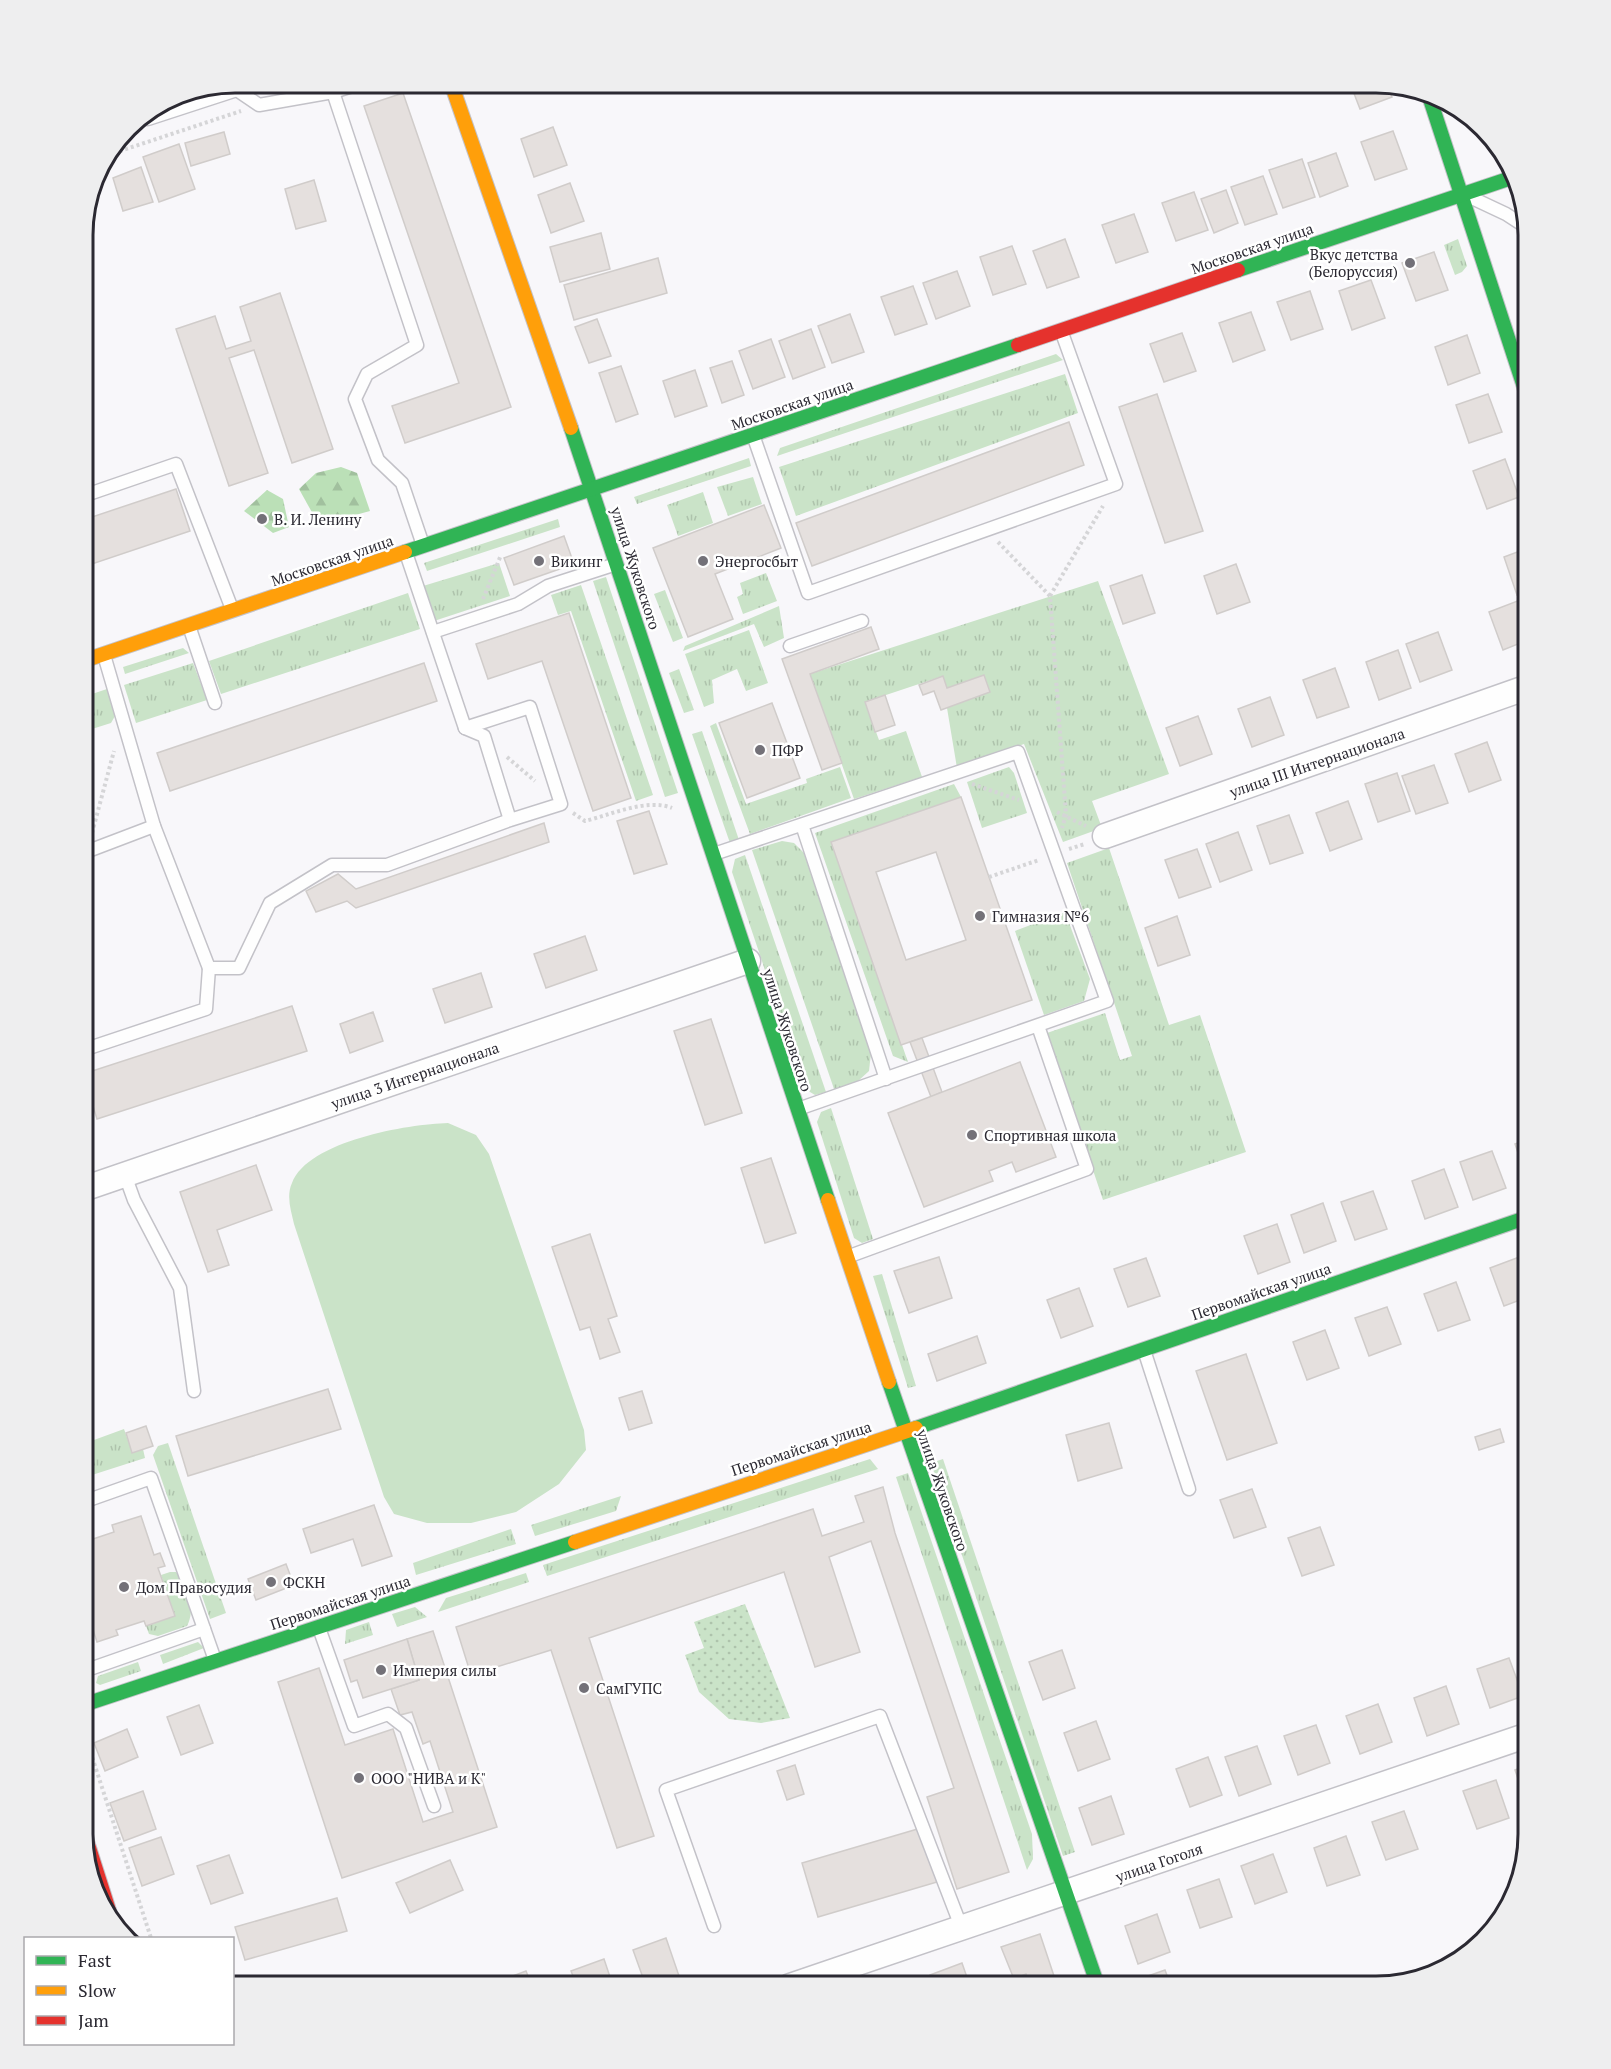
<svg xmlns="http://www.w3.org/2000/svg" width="1611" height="2069" viewBox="0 0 1611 2069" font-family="'PT Serif',serif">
	<defs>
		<pattern id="grass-tufts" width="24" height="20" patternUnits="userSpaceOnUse" patternTransform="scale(1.5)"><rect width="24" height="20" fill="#cae3c8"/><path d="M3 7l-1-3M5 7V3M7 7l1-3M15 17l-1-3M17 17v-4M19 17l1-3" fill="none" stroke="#aec3ac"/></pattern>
		<pattern id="forest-firs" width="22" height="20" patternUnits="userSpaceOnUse" patternTransform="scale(1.5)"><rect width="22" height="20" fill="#bbe0b7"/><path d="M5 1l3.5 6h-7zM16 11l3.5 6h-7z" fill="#a1c09e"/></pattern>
		<pattern id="park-dots" width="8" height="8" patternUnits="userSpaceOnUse" patternTransform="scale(1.5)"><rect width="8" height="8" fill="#cae3c8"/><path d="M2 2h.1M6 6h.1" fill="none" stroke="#aec3ac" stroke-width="1.8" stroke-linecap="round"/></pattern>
	</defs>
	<rect width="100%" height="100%" fill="#f8f7fa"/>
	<g fill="url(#grass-tufts)">
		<polygon points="1458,239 1467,266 1462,272 1455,275 1444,245"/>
		<polygon points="1056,354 1063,360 777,456 780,448"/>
		<polygon points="1065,374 1078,413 796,516 779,467"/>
		<polygon points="749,458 751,466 637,504 634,497"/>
		<polygon points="753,477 762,504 728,516 717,487"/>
		<polygon points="703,492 713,523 678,536 667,505"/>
		<polygon points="558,519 560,527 427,571 424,563"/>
		<polygon points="499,563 510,596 434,621 423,586"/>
		<polygon points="766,573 777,601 743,614 737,597 743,594 740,583"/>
		<polygon points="606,577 678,793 665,797 593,581"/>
		<polygon points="1098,581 1169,774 1092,801 1102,828 1063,842 1024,744 957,768 947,708 990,691 984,675 947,688 943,676 865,702 879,740 906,731 922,777 854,799 810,674"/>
		<polygon points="581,585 653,795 636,801 571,611 558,615 551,595"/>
		<polygon points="665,590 683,638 673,642 654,594"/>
		<polygon points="408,593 420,629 221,694 209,661"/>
		<polygon points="779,606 784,638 764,647 754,624 683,651 685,646"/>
		<polygon points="749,630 768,683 746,691 737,669 712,680 714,703 704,707 685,654"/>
		<polygon points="183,648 189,653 125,674 123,667"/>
		<polygon points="193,663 207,700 136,723 124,685"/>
		<polygon points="679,669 694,710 684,713 669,673"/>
		<polygon points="107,689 115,716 111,723 92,729 93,738 83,741 83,697"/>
		<polygon points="716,723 746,804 807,783 806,779 840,767 851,798 750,834 710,726"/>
		<polygon points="702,731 739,840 730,843 692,734"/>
		<polygon points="1009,767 1014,773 1027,813 982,828 967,782"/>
		<polygon points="954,784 961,797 831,842 908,1062 893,1056 815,833"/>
		<polygon points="782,841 794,843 804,853 871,1053 869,1071 857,1082 834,1089 752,850"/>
		<polygon points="1109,848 1169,1025 1200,1015 1246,1152 1103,1200 1047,1033 1105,1013 1120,1060 1132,1056 1067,863"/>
		<polygon points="745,855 826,1092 815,1095 805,1089 732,872 735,859"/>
		<polygon points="1065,912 1090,979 1084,1001 1044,1015 1015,931"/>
		<polygon points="831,1108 873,1239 862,1243 854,1238 817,1122 821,1112"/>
		<polygon points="882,1274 916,1386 908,1388 873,1276"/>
		<polygon points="124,1429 132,1452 143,1449 145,1458 92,1475 87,1460 83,1462 83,1444"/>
		<polygon points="168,1443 226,1613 210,1619 153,1455 158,1446"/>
		<polygon points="870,1459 878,1469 547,1576 543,1565"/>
		<polygon points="943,1459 1075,1852 1063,1856 931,1463"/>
		<polygon points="908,1473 1032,1834 1033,1859 1027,1870 896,1477"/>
		<polygon points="621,1496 616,1511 535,1536 531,1525"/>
		<polygon points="511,1529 516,1544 416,1575 413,1563"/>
		<path d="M170 1572H176C189 1585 196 1610 187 1626L158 1636 149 1634 146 1626 175 1616 161 1575Z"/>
		<polygon points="526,1573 529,1582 438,1612 446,1598"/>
		<polygon points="415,1607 427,1617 397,1627 392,1614"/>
		<polygon points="369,1622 373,1635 345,1644 346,1630"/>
		<polygon points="198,1642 204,1648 163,1664 160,1655"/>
		<polygon points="138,1662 141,1671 100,1685 96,1683 98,1676"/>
	</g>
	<g fill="url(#forest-firs)">
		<polygon points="341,467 357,473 370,511 319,525 299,489 316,473"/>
		<polygon points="267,490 283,499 289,527 273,533 244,511"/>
	</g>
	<polygon fill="url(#park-dots)" points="745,1604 790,1718 761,1723 729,1719 699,1692 685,1655 704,1648 694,1622"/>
	<path fill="#cae3c8" d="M448 1123 476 1135 489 1154 584 1430 586 1450 559 1484 516 1512 471 1523H427L394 1514 384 1497 294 1224C291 1211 286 1196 292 1183 308 1141 408 1124 448 1123Z"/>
	<g fill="#e5e0de" stroke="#d0ccca" stroke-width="1.5" fill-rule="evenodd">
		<polygon points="1350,83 1386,83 1392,97 1360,109"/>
		<polygon points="403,93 511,407 405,443 392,406 459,383 364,106"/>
		<polygon points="553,127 567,165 534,177 521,139"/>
		<polygon points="1393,131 1407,169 1375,180 1361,142"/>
		<polygon points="224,132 230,154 191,166 185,143"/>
		<polygon points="179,144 195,189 159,202 143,157"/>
		<polygon points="1336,153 1348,186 1320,197 1308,163"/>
		<polygon points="1302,159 1315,197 1283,208 1269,170"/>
		<polygon points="141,167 153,202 123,211 113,178"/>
		<polygon points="1263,176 1277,214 1245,225 1231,187"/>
		<polygon points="314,180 326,221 296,229 285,189"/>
		<polygon points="570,183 584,221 551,233 538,195"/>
		<polygon points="1226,190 1238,223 1214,233 1201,199"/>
		<polygon points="1194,192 1208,230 1176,241 1162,203"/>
		<polygon points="1134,214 1148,252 1116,263 1102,225"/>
		<polygon points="601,233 610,269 560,282 550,247"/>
		<polygon points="1065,239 1079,277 1047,288 1033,251"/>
		<polygon points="1012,246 1026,284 993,295 980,257"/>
		<polygon points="1434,252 1448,290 1416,301 1402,263"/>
		<polygon points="658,258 667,293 574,320 564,285"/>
		<polygon points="957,271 970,306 936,319 923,283"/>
		<polygon points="1371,280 1385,318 1352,330 1339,291"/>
		<polygon points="913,286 927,324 895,335 881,297"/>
		<polygon points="1310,291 1323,329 1291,340 1277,302"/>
		<polygon points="280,293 333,449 292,463 254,350 229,358 268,473 229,486 176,329 215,316 226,349 251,341 240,307"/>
		<polygon points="1251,312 1265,350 1233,362 1219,323"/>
		<polygon points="850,314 864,352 832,363 818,326"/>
		<polygon points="597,319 611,356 589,363 575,327"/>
		<polygon points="811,329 825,367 793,379 779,341"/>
		<polygon points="1182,333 1196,371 1164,382 1150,344"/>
		<polygon points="1467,335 1480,373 1448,385 1435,347"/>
		<polygon points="771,339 785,377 753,389 739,351"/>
		<polygon points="732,361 744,395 722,403 710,368"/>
		<polygon points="621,366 638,414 616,422 599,373"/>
		<polygon points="695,370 707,406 675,417 663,381"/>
		<polygon points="1157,394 1203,531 1165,543 1119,407"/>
		<polygon points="1488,394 1502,432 1469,443 1456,405"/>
		<polygon points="1069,422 1084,465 812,566 796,523"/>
		<polygon points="1505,459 1519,497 1487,509 1473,471"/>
		<polygon points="176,489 190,531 83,567 83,520"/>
		<polygon points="764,505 781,548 715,574 733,619 688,637 653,548"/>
		<polygon points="564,536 574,564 514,585 504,558"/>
		<polygon points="1528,548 1528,591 1517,595 1504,557"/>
		<polygon points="1236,564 1250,602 1217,614 1204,576"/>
		<polygon points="1142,575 1155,613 1123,624 1110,586"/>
		<polygon points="1528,597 1528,640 1503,650 1489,612"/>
		<polygon points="569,613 631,798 593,811 542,661 488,679 476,644"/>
		<polygon points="871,627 879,649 810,674 842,763 822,770 782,659"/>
		<polygon points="1438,632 1452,670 1420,682 1406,644"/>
		<polygon points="1398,650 1411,688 1379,700 1366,662"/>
		<polygon points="424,663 437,701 170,791 157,753"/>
		<polygon points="1335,668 1349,707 1317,718 1303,680"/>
		<polygon points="984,675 990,692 941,710 934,691 923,695 919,685 943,676 947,688"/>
		<polygon points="885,695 895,725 875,732 865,702"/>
		<polygon points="1270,697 1284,735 1252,747 1238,709"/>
		<polygon points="772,703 800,778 747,798 719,723"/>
		<polygon points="1198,716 1212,754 1180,766 1166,728"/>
		<polygon points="1487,742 1501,780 1469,792 1455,754"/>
		<polygon points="1434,765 1448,803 1416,814 1402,776"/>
		<polygon points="1397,773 1410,811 1378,822 1365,784"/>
		<path d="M961 797 1032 1000 901 1045 831 842ZM936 852 966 940 906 960 876 872Z"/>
		<polygon points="1348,801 1362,839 1330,851 1316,813"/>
		<polygon points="649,811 667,864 634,874 617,821"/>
		<polygon points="1289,815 1303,853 1270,864 1257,826"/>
		<polygon points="544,823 549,842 356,908 347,901 316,912 306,891 338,874 356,889"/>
		<polygon points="1238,832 1252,870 1220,882 1206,844"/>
		<polygon points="1197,849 1211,887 1179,898 1165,860"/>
		<polygon points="1177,916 1190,955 1158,966 1145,928"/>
		<polygon points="585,936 597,970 546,988 534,954"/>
		<polygon points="481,973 492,1007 445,1023 433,989"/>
		<polygon points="292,1006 307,1051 97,1119 83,1074"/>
		<polygon points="373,1012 383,1041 350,1053 340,1024"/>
		<polygon points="711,1019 742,1113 705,1125 674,1031"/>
		<polygon points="922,1038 942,1092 931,1097 910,1042"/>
		<polygon points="1020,1062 1056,1157 1016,1172 1012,1162 989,1171 993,1181 924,1207 888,1113"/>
		<polygon points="1528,1139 1528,1182 1515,1144"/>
		<polygon points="1492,1151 1506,1188 1473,1200 1460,1162"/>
		<polygon points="771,1158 796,1233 765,1243 741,1168"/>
		<polygon points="256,1165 272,1210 217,1230 229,1265 208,1272 180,1192"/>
		<polygon points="1444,1169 1458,1207 1425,1219 1412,1181"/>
		<polygon points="1373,1191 1387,1229 1355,1240 1341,1202"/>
		<polygon points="1323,1203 1336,1241 1304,1253 1291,1215"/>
		<polygon points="1277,1224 1290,1262 1258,1274 1244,1236"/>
		<polygon points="590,1234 617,1316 608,1319 620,1352 600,1359 590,1327 580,1330 552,1247"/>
		<polygon points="83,1240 93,1270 83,1273"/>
		<polygon points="1522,1256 1528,1274 1528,1297 1504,1306 1490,1268"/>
		<polygon points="939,1257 952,1298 909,1313 894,1271"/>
		<polygon points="1146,1258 1160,1296 1128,1307 1114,1269"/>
		<polygon points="1456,1282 1470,1320 1438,1331 1424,1294"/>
		<polygon points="1079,1288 1093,1326 1061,1338 1047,1300"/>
		<polygon points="1387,1307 1401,1344 1369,1356 1355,1318"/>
		<polygon points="1325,1330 1339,1368 1307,1380 1293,1342"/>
		<polygon points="977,1336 986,1363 937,1381 928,1354"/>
		<polygon points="1246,1354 1277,1443 1227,1460 1196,1371"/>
		<polygon points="328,1389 341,1429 188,1476 176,1436"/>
		<polygon points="642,1391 652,1423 629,1430 619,1398"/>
		<polygon points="1109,1423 1122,1468 1078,1481 1066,1435"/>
		<polygon points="146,1426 153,1446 132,1453 126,1433"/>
		<polygon points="1500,1429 1504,1442 1479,1450 1475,1437"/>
		<polygon points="883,1487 895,1533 1009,1872 957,1889 927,1797 954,1788 871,1541 829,1557 860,1652 815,1667 784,1572 589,1638 654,1836 617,1848 551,1650 471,1675 456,1627 813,1509 822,1536 864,1522 855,1496"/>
		<polygon points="1252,1489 1266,1527 1234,1538 1220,1500"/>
		<polygon points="374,1505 392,1556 362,1566 353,1539 311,1553 303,1529"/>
		<polygon points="141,1516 154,1555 160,1553 165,1566 158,1568 175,1616 146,1626 144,1621 116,1630 118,1635 97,1642 83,1599 83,1535 85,1535 87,1541 114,1532 112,1525"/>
		<polygon points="1320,1527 1334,1565 1302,1576 1288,1538"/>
		<polygon points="286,1564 294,1585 256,1600 248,1579"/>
		<polygon points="433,1631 497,1827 342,1878 278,1682 319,1668 345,1745 393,1729 423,1822 453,1812 430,1741 423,1744 412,1712 400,1715 391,1689 419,1680 407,1639"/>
		<polygon points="407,1639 419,1680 363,1698 357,1680 351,1682 344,1660"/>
		<polygon points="1062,1650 1075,1688 1043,1700 1029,1662"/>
		<polygon points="1509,1658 1523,1696 1490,1708 1477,1669"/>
		<polygon points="1446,1686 1459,1724 1427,1736 1414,1698"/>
		<polygon points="1378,1704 1392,1742 1360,1754 1346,1716"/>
		<polygon points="199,1705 213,1743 181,1755 167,1717"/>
		<polygon points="1096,1721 1110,1759 1078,1771 1064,1733"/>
		<polygon points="1316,1725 1330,1763 1298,1775 1284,1736"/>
		<polygon points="127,1729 138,1757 105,1771 94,1743"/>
		<polygon points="1257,1746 1271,1784 1239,1796 1225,1757"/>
		<polygon points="1208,1757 1222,1795 1190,1807 1176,1769"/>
		<polygon points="795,1765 804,1794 787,1800 777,1771"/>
		<polygon points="1528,1765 1528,1808 1515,1770"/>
		<polygon points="1496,1780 1509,1818 1477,1829 1463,1791"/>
		<polygon points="143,1791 156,1829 124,1841 110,1803"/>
		<polygon points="1111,1796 1124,1834 1092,1845 1079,1808"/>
		<polygon points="1404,1811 1418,1849 1386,1860 1372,1822"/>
		<polygon points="921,1828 937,1882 818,1917 802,1863"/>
		<polygon points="1346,1836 1360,1875 1327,1886 1314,1848"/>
		<polygon points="161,1837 174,1874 142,1886 129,1848"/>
		<polygon points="1273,1854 1287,1892 1255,1904 1241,1866"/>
		<polygon points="229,1855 243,1893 211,1904 197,1866"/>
		<polygon points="450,1860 463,1890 410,1913 396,1883"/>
		<polygon points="1219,1879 1232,1917 1200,1928 1187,1890"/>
		<polygon points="337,1898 347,1931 245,1960 235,1927"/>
		<polygon points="1157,1914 1170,1952 1138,1964 1125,1926"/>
		<polygon points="1040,1934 1057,1985 1052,1986 1031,1986 1026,1974 1014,1979 1001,1947"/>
		<polygon points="666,1938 679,1976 646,1986 633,1950"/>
		<polygon points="604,1959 613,1986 577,1986 571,1971"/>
		<polygon points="962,1963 970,1986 934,1986 930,1975"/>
		<polygon points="1165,1970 1171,1986 1133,1986 1131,1982"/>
		<polygon points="526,1971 532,1986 496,1986 494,1983"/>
	</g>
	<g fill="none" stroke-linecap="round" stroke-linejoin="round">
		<g stroke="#c3c2c8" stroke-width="15">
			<g id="lane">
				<polyline points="231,86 259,105 333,92 362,83"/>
				<polyline points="333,92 417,345 367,374 355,399 378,460 402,483 423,545"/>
				<polyline points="1472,198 1506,214 1526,227"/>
				<polyline points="753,435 808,593 1116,484 1062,333"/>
				<polyline points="83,496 176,464 232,609"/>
				<polyline points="406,553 465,728"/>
				<polyline points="189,626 215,703"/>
				<polyline points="433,632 518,604 548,586 616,564"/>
				<polyline points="790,646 862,621"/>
				<polyline points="104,655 154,826 209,968 239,968 270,903 332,865 387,865 510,820 484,736 465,728 530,707 561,804 510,820"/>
				<polyline points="802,825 886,1079"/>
				<polyline points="83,853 154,826"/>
				<polyline points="714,854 1018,752 1107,1001 798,1109"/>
				<polyline points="83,1050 206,1009 209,968"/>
				<polyline points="125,1175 134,1200 180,1288 194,1391"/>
				<polyline points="847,1257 1087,1169 1038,1026"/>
				<polyline points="1144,1350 1189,1489"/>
				<polyline points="83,1502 151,1478 215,1660"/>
				<polyline points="319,1628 354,1726 388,1714 406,1728 434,1806"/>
				<polyline points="84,1671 204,1629"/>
				<polyline points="714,1926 666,1790 880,1716 962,1929"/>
			</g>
		</g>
		<g stroke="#c3c2c8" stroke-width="27">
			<g id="street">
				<polyline points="147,113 239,83"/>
				<polyline points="1105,836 1528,687"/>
				<polyline points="83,1189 748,961"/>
				<polyline points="790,1986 1528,1735"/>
			</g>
		</g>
		<g stroke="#c3c2c8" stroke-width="16">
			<g id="fast">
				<polyline points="1429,96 1528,399"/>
				<polyline points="1238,270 1511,178"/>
				<polyline points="571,428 828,1200"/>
				<polyline points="405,552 1018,345"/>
				<polyline points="889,1382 1098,1986"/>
				<polyline points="916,1428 1528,1217"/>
				<polyline points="83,1705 575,1542"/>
			</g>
		</g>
		<g stroke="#c3c2c8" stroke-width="16">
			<g id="slow">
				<polyline points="451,83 571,428"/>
				<polyline points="83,661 405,552"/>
				<polyline points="828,1200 889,1382"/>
				<polyline points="575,1542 916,1428"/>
			</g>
		</g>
		<g stroke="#c3c2c8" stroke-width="16">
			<g id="jam">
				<polyline points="1018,345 1238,270"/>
				<polyline points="83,1829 113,1923"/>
			</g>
		</g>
		<g stroke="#d5d5d7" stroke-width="4" stroke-dasharray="3 3" stroke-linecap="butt">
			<polyline points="108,155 241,111"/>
			<polyline points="998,542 1050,596 1066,815 1062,828"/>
			<polyline points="1050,596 1103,506"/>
			<polyline points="483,599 501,555"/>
			<polyline points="507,757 535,781"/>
			<polyline points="972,784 1019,800"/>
			<polyline points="1057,812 1086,826"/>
			<path d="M573 813 585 821C610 815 647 798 672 808"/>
			<polyline points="92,833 114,751"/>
			<polyline points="1069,849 1085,844"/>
			<polyline points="989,877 1039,860"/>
			<polyline points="83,1729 151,1938"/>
		</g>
		<use href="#lane" stroke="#fefefe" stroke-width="12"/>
		<use href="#street" stroke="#fefefe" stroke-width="24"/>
		<use href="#fast" stroke="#30b455" stroke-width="14"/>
		<use href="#slow" stroke="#ff9f0a" stroke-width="14"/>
		<use href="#jam" stroke="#e5322d" stroke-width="14"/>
	</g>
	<g fill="#737178" stroke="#fff" stroke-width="2">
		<circle cx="1410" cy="263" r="6"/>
		<circle cx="262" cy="519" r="6"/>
		<circle cx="539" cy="561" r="6"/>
		<circle cx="703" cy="561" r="6"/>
		<circle cx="760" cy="750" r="6"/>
		<circle cx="980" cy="916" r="6"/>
		<circle cx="972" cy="1135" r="6"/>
		<circle cx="271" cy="1582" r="6"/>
		<circle cx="124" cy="1587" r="6"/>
		<circle cx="381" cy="1670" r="6"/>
		<circle cx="584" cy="1688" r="6"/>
		<circle cx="359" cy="1778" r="6"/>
	</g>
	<g text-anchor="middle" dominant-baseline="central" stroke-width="5" stroke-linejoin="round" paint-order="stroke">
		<g font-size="15" fill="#2b2932" stroke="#fff">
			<text transform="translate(1252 248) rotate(-19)">Московская улица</text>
			<text transform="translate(792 404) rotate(-19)">Московская улица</text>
			<text transform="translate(332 560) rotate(-19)">Московская улица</text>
			<text transform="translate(636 568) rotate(72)">улица Жуковского</text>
			<text transform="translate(1317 762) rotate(-19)">улица III Интернационала</text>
			<text transform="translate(788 1030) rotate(72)">улица Жуковского</text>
			<text transform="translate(415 1075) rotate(-19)">улица 3 Интернационала</text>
			<text transform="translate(1261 1291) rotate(-19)">Первомайская улица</text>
			<text transform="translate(801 1448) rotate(-18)">Первомайская улица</text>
			<text transform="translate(943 1490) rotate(71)">улица Жуковского</text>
			<text transform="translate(340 1602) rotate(-18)">Первомайская улица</text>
			<text transform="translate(1159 1862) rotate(-19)">улица Гоголя</text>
		</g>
		<g font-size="15" fill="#2b2932" stroke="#fff" text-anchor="start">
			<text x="1398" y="254" text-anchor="end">Вкус детства<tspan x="1398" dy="17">(Белоруссия)</tspan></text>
			<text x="274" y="519">В. И. Ленину</text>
			<text x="551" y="561">Викинг</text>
			<text x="715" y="561">Энергосбыт</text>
			<text x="772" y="750">ПФР</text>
			<text x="992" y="916">Гимназия №6</text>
			<text x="984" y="1135">Спортивная школа</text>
			<text x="283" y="1582">ФСКН</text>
			<text x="136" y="1587">Дом Правосудия</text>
			<text x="393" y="1670">Империя силы</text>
			<text x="596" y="1688">СамГУПС</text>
			<text x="371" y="1778">OOO "НИВА и К"</text>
		</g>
	</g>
	<path d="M0 0H1611V2069H0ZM235 93H1376A142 142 0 0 1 1518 235V1834A142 142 0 0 1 1376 1976H235A142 142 0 0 1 93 1834V235A142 142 0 0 1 235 93Z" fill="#eeeeef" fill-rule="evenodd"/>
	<path fill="none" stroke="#2b2932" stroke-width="3" d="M235 93H1376A142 142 0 0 1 1518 235V1834A142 142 0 0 1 1376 1976H235A142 142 0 0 1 93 1834V235A142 142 0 0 1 235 93Z"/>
	<rect x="24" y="1937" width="210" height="108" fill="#ffffff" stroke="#aaa9ad" stroke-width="1.5"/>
	<rect x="36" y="1956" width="30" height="9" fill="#30b455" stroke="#aaa9ad" stroke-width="1.5"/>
	<text x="78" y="1967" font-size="18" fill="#2b2932">Fast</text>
	<rect x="36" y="1986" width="30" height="9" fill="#ff9f0a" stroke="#aaa9ad" stroke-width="1.5"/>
	<text x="78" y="1997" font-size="18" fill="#2b2932">Slow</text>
	<rect x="36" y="2016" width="30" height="9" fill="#e5322d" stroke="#aaa9ad" stroke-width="1.5"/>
	<text x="78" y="2027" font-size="18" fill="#2b2932">Jam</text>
</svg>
